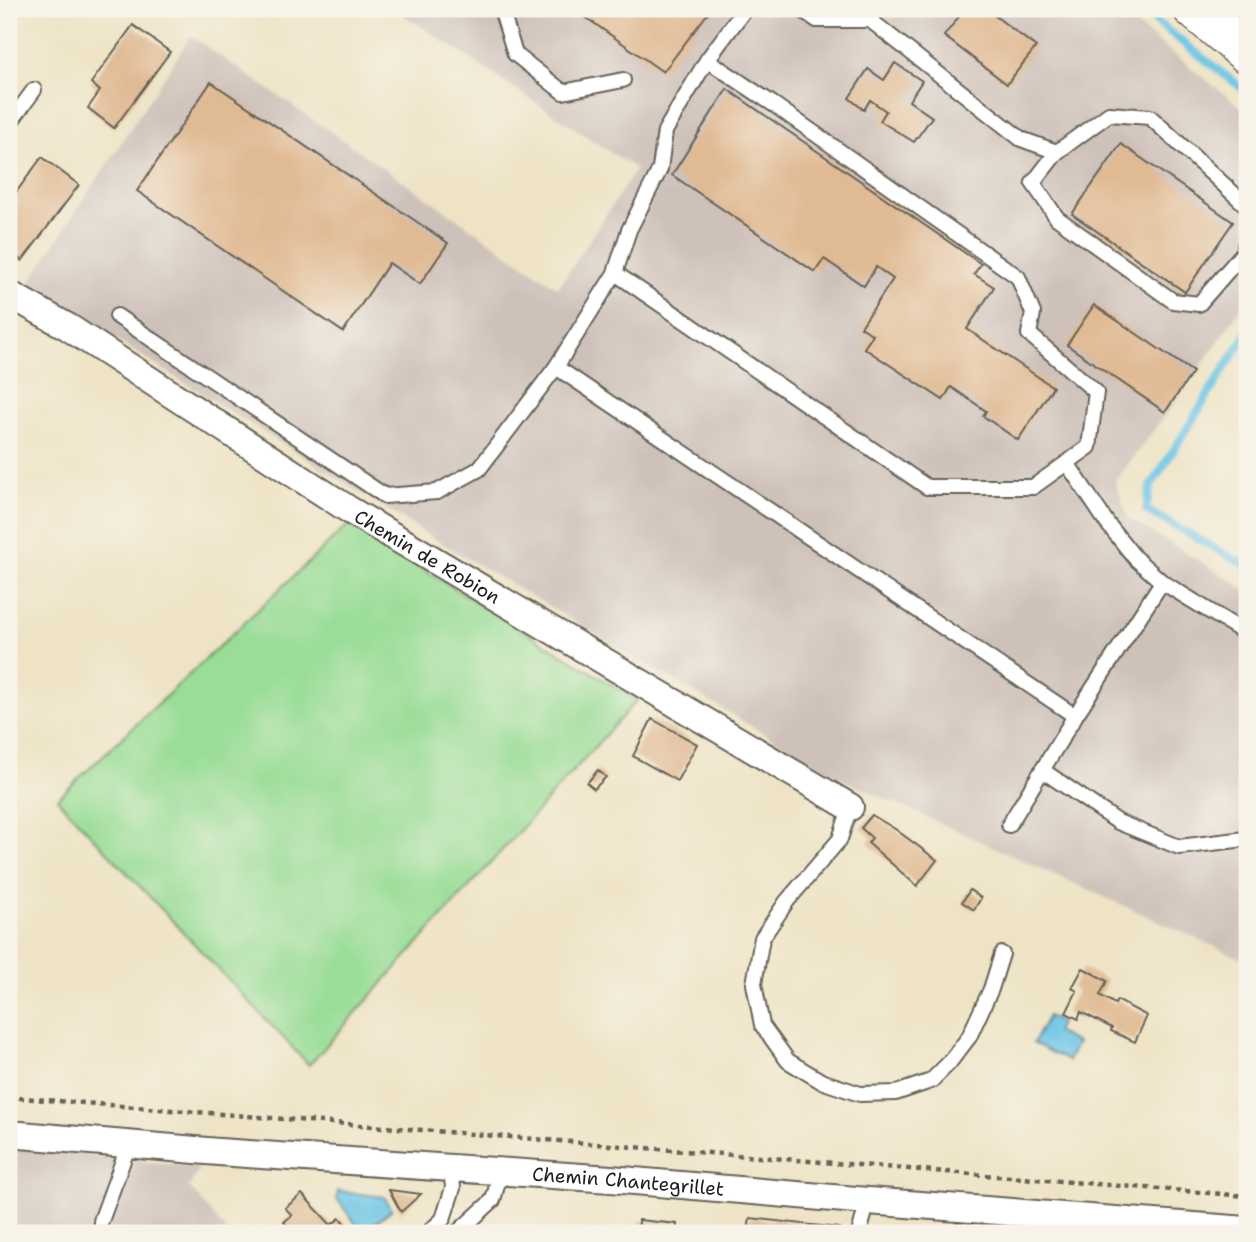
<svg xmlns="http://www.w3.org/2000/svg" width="1256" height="1242" viewBox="0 0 1256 1242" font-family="'Shantell Sans',sans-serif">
	<rect width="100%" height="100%" fill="#f7f3e8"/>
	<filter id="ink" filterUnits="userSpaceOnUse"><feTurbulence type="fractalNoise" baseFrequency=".0143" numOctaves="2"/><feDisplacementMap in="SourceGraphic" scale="14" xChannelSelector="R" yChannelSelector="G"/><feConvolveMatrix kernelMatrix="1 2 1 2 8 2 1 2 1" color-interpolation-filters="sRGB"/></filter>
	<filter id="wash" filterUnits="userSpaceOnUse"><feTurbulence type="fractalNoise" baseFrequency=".00686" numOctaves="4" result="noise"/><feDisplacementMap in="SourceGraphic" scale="28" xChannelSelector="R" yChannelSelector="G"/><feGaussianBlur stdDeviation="1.57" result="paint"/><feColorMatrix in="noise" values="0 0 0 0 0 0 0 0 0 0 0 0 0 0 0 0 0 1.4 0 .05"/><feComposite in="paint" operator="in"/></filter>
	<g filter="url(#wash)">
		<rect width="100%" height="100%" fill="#eee3c5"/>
		<g fill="#cec1ba">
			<polygon points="395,9 1117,9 1247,112 1247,299 1200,368 1115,482 1128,518 1247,590 1247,961 841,779 433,538 28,285 191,36 558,288 636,169"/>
			<polygon points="9,1145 200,1168 189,1187 228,1233 9,1233"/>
		</g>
		<polygon fill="#99dd96" stroke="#5a7c59" stroke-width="2" points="349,524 637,700 309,1065 57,799"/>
		<g fill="#67c3e5" stroke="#427080" stroke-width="2">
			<polygon points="1048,1016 1060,1023 1056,1032 1077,1043 1068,1061 1033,1043"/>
			<polygon points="338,1191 384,1197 392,1209 368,1229 359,1228 337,1199"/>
		</g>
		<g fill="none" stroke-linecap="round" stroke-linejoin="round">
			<g stroke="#67c3e5" stroke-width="8">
				<polyline points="1140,9 1247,92"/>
				<polyline points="1247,333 1151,486 1146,510 1247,566"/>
			</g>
		</g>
		<g id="blocks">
			<g fill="#e0ba93">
				<polygon points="574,9 711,9 663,72"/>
				<polygon points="965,9 986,9 1036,47 1007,84 944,36"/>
				<polygon points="133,25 170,52 114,128 88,108 100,91 91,83"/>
				<polygon points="895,63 922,81 909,101 932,117 914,142 880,121 886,111 870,100 864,110 849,98 868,69 884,80"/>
				<polygon points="211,82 448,243 420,284 389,263 343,332 137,191"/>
				<polygon points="727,89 981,264 974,274 994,287 967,329 1053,387 1018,440 983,416 986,411 951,387 943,400 864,348 873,335 861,327 893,279 876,267 864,286 824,259 815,272 672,175"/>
				<polygon points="1121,144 1233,222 1185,292 1072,214"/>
				<polygon points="42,157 79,185 22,261 9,250 9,202"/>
				<polygon points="1094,305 1193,372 1165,412 1067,345"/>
				<polygon points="652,719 697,744 677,781 633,756"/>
				<polygon points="598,770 606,777 594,789 587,783"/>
				<polygon points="872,815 895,829 937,860 917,886 868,843 872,838 861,828"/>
				<polygon points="970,890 981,898 974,910 962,902"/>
				<polygon points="1083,968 1107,981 1100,995 1115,1004 1117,1000 1147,1016 1135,1042 1111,1031 1112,1028 1081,1012 1078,1019 1066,1013 1077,991 1072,988"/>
				<polygon points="389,1190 421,1194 401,1212"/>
				<polygon points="302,1194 331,1225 340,1218 351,1231 348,1233 293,1233 284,1222 292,1215 285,1208"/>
				<polygon points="750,1218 839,1228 836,1233 758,1233 748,1232"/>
				<polygon points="639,1220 677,1224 676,1233 638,1233"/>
			</g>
		</g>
	</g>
	<g filter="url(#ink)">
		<use href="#blocks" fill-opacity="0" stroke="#666257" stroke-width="2"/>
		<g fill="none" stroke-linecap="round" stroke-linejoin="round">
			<g stroke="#666257" stroke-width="18">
				<g id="lane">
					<polyline points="504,9 502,12 515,54 563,92 623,80"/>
					<polyline points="801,9 817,20 870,20 1021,139 1057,152"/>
					<polyline points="1224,35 1241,9"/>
					<polyline points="707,60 773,104 1018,277 1033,313 1029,334 1096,392 1089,447 1033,487 927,487 615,273 629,230 660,169 665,131 707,60 745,9"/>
					<polyline points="9,124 34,90"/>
					<polyline points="1247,206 1150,117 1109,114 1057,152 1033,183 1057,218 1173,301 1199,304 1244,252 1247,237"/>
					<polyline points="615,273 556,367 1075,716"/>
					<polyline points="117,316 385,496 437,492 479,469 556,367"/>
					<polyline points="1067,463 1107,523 1135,558 1162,582"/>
					<polyline points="1042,770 1118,822 1179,847 1245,839 1247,836"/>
					<polyline points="850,807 840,839 787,901 762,938 754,984 762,1025 788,1061 821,1081 860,1094 896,1093 931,1081 949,1063 969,1037 991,989 1002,954"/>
					<polyline points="1009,825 1075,716 1162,582 1247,634"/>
					<polyline points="101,1221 129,1144"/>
					<polyline points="428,1233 443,1219 453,1188 451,1167"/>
					<polyline points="457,1233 493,1200 501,1171"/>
					<polyline points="859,1233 868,1201"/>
				</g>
			</g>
			<g stroke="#666257" stroke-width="30">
				<g id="street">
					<path id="s1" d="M9 294 68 327 351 511 850 807"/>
					<path id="s2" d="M9 1134 219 1152 611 1179 868 1201 1247 1230"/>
				</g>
			</g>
			<g stroke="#666257" stroke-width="40">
				<polyline id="secondary" points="1192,9 1247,55"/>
			</g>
			<polyline stroke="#666257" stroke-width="4.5" stroke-dasharray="5 5" stroke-linecap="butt" points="9,1097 1247,1196"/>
			<use href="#lane" stroke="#fff" stroke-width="14"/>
			<use href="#street" stroke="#fff" stroke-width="26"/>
			<use href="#secondary" stroke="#fff" stroke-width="37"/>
		</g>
	</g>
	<g text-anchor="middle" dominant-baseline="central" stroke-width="6" stroke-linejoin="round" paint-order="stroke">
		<g font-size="19" fill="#1c1c1c" stroke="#f7f3e8">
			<text stroke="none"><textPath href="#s1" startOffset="494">Chemin de Robion</textPath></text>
			<text stroke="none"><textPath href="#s2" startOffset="621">Chemin Chantegrillet</textPath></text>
		</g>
	</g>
	<rect width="1256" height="1242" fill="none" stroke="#f7f3e8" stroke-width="35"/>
</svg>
